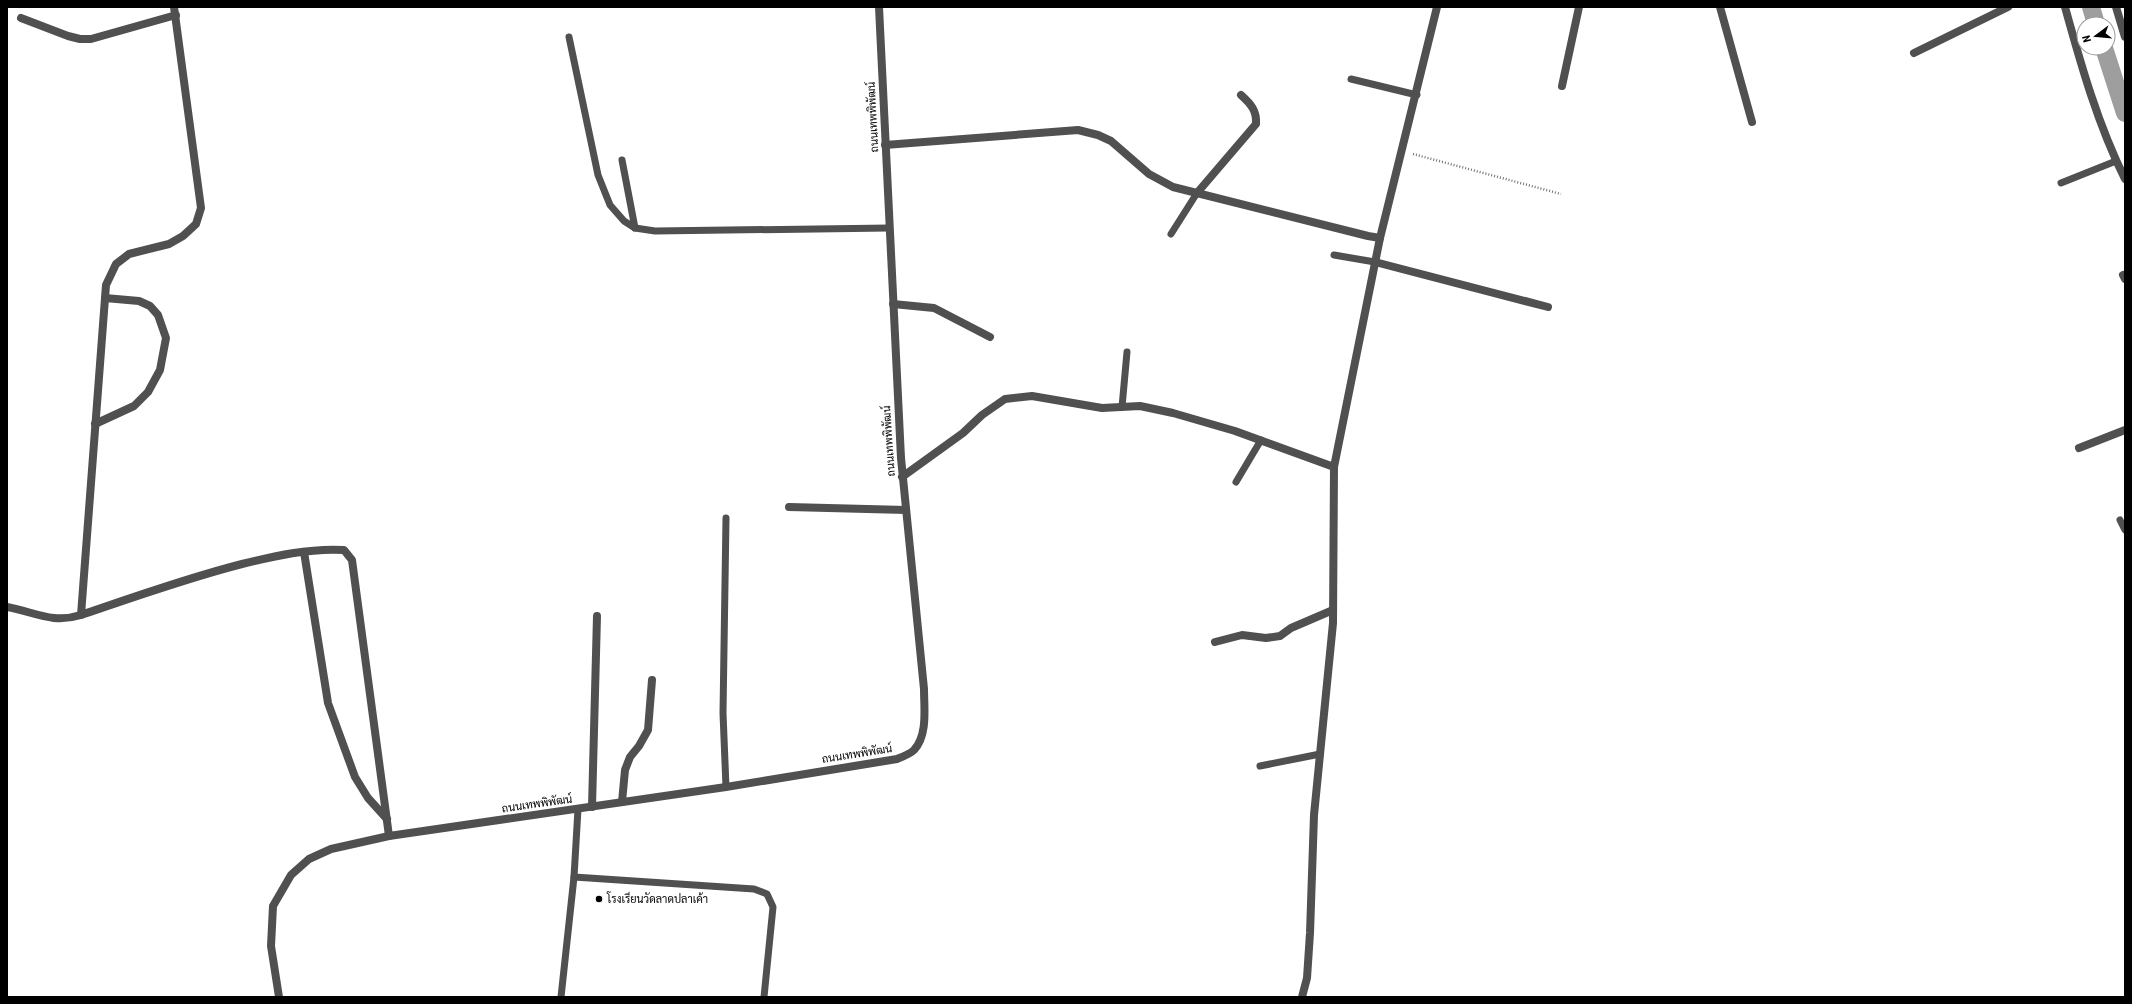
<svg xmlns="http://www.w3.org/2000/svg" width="2132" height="1004" viewBox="0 0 2132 1004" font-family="'Roboto Condensed',Sarabun,sans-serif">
	<rect width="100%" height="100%" fill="#fff"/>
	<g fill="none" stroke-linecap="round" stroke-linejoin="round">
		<g stroke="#9e9e9e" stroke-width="18">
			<polyline points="2091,7 2096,24"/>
			<polyline points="2104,48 2125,113"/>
		</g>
		<polyline stroke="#727272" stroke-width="2.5" stroke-dasharray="1 2" stroke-linecap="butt" points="1413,154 1561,194"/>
		<g stroke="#505050" stroke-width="7">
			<polyline points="569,37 598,175 610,205 624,221 635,228 655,231 889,228"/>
			<polyline points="1351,79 1417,95"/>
			<polyline points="622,160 635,228"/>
			<polyline points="2061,183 2116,161"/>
			<polyline points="1171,234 1197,193"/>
			<polyline points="1334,255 1375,262"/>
			<polyline points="1122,407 1127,352"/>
			<polyline points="1236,482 1261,440"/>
			<polyline points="2120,520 2125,530"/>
			<polyline points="1260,766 1320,754"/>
			<polyline points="726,787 723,713 726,518"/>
			<polyline points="574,877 754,889 767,894 773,907 764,997"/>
			<polyline points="561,997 574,877 578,809"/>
		</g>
		<g stroke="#505050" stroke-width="8">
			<path d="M174 7 201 208 196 224 183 236 169 244 129 254 116 264 106 285 81 615C134 597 187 578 242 564 275 556 309 548 344 550L352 560 389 836"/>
			<polyline points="1720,7 1752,122"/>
			<path d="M2065 7C2081 65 2098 125 2125 179"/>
			<polyline points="2116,7 2125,37"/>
			<polyline points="21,18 68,36 80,39 91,39 176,15"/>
			<polyline points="1914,53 2008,7"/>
			<polyline points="1562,86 1579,7"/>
			<polyline points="885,145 1078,130 1098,135 1111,141 1149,174 1173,187 1368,236 1380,238"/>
			<path d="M1197 193 1256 124C1257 111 1251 104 1241 95"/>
			<polyline points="1375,262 1548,307"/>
			<polyline points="2123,275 2125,279"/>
			<polyline points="893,304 934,308 990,337"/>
			<polyline points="95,424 134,406 148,392 160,370 166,338 158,315 150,306 139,301 105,298"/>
			<polyline points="2079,448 2125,430"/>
			<polyline points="902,477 963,433 982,415 1005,399 1032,396 1102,408 1140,406 1173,413 1235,431 1334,467"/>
			<polyline points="789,507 906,510"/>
			<polyline points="304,552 328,703 355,777 368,798 387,819"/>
			<path d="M7 607C35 612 52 624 81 615"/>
			<polyline points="1215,642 1242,635 1266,638 1280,636 1291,628 1333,610"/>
			<polyline points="622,802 625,770 630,757 639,746 648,730 652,680"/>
			<polyline points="592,807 597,616"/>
			<path d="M279 997 271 946 273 906 291 875 309 859 331 849 389 836 726 787 897 759C902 757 910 754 914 750 928 735 924 708 924 689L901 458 879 7"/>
			<polyline points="1302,997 1307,978 1310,933 1314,815 1333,623 1334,467 1380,238 1437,7"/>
		</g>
	</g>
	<circle fill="#000" stroke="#fff" stroke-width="1.5" cx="599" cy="899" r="4"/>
	<g text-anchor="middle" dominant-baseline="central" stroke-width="3" stroke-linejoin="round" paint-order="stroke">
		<g font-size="11" fill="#000" stroke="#fff">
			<text transform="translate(873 117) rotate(-93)">ถนนเทพพิพัฒน์</text>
			<text transform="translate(889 441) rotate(-94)">ถนนเทพพิพัฒน์</text>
			<text transform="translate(857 754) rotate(-9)">ถนนเทพพิพัฒน์</text>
			<text transform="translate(537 804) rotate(-8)">ถนนเทพพิพัฒน์</text>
		</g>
		<g font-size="11" fill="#000" stroke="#fff" text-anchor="start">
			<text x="607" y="899">โรงเรียนวัดลาดปลาเค้า</text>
		</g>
	</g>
	<rect width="2132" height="1004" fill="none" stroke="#000000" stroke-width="16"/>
	<g transform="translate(2096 36) rotate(254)"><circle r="19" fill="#ffffff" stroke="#999999"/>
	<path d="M0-3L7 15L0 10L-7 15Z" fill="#000000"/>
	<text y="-6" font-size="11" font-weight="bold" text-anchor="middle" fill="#000000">N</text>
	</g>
</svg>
